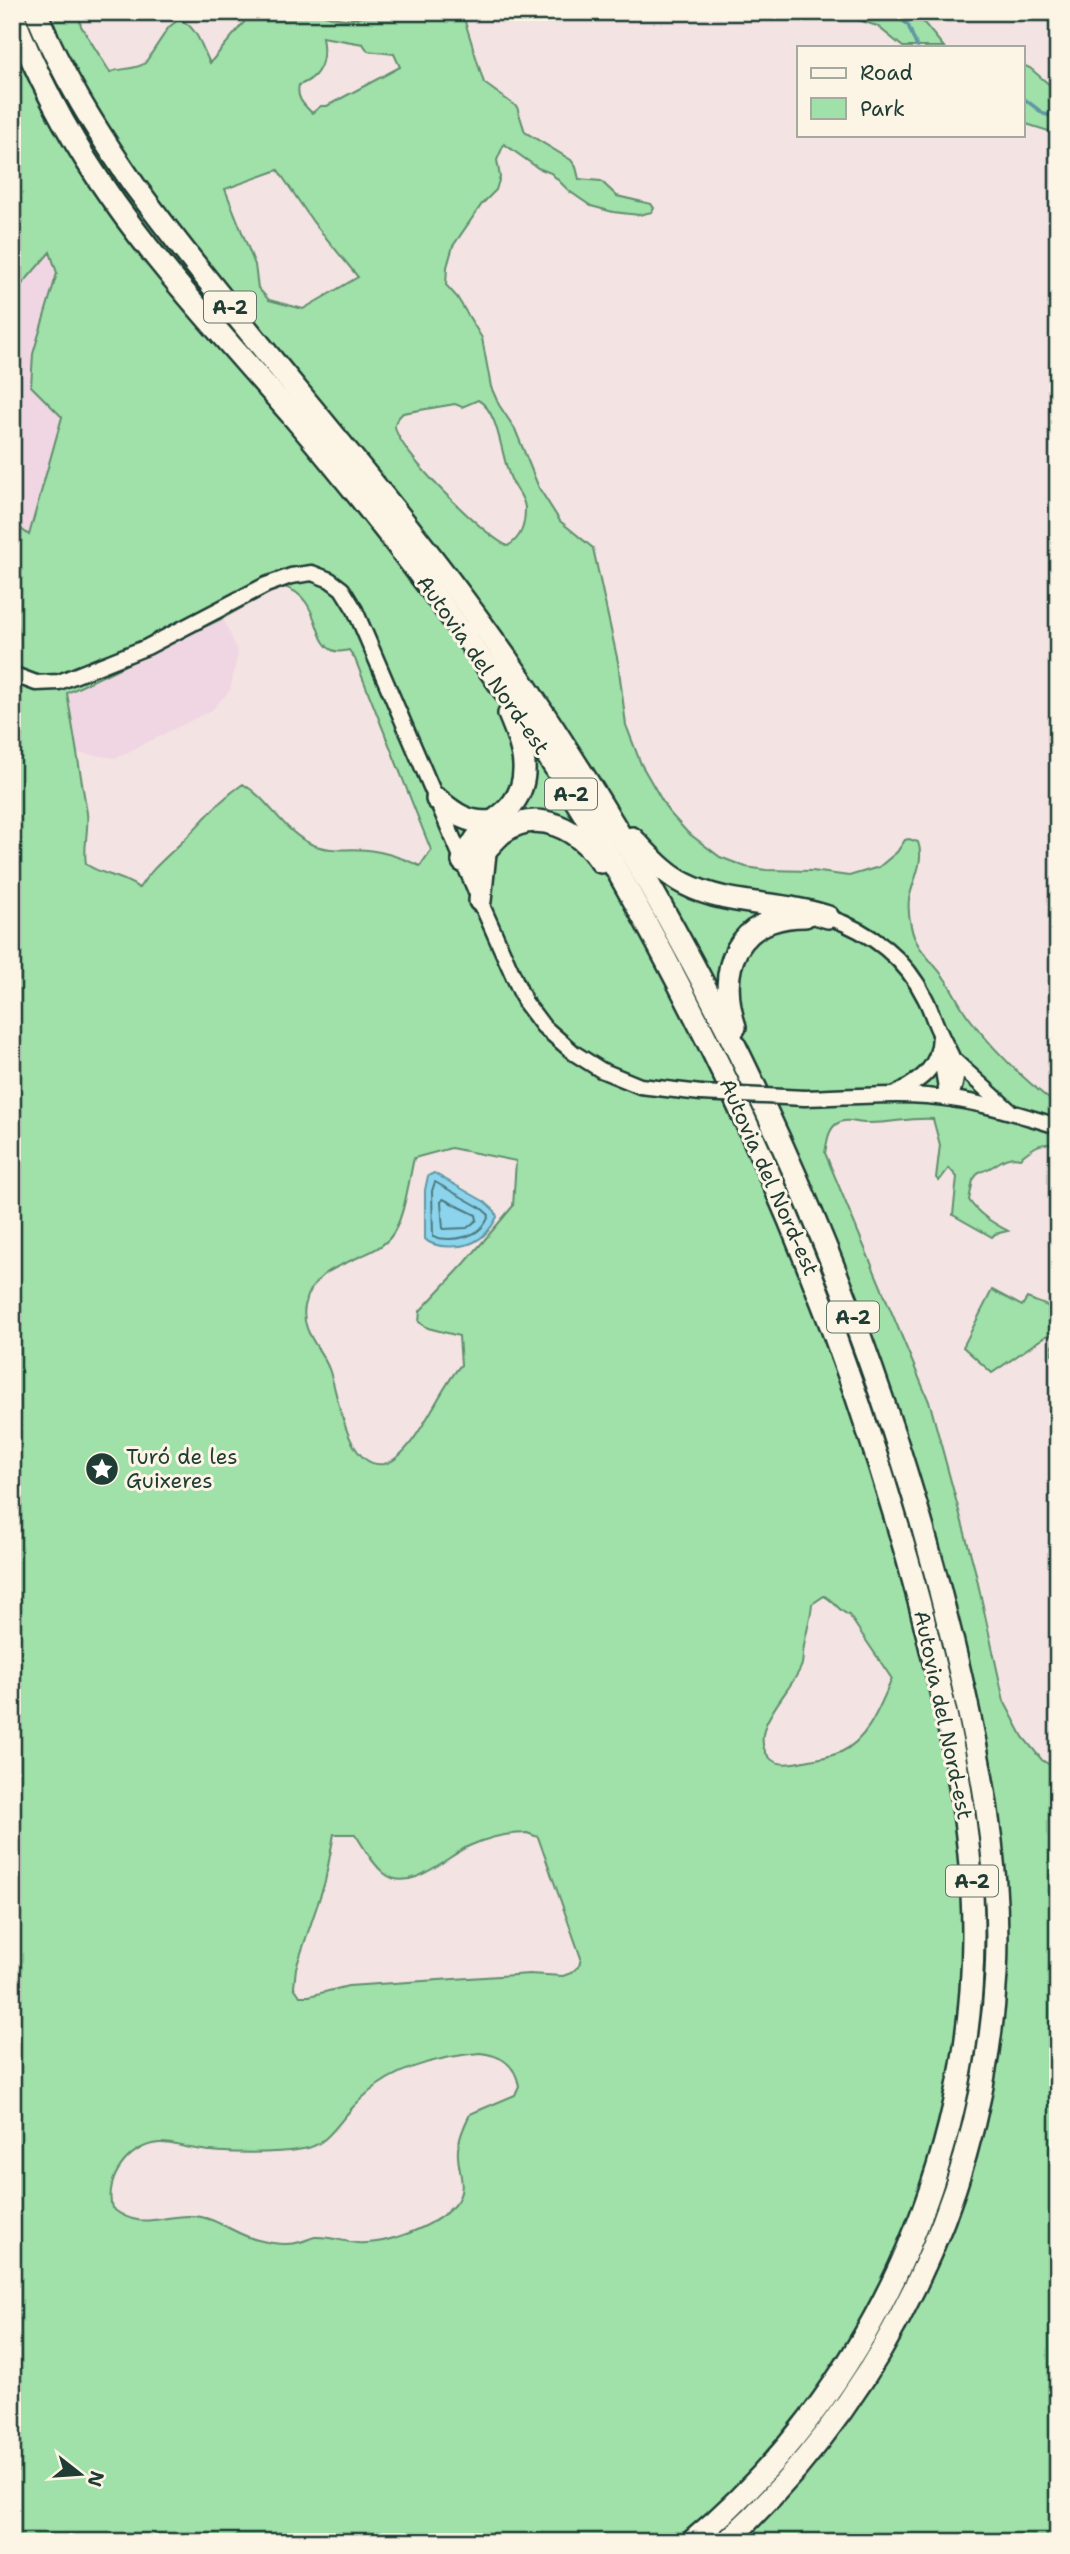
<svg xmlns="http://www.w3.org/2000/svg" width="1070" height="2554" viewBox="0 0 1070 2554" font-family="'Shantell Sans',sans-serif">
	<rect width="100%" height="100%" fill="#f4e3e3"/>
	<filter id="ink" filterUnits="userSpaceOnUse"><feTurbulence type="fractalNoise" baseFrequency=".0143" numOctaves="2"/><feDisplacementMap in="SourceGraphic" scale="14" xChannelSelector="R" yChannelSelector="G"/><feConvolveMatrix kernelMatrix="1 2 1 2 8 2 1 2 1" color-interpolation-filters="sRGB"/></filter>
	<g filter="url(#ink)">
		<g fill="#efd6e2">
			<polygon points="50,252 57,273 33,354 62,416 29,535 12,522 12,296"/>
			<polygon points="223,618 238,653 230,690 212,710 116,758 76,753 67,693"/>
		</g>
		<g fill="#a0e0a9" stroke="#608e6e" stroke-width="2" fill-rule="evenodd">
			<path d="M12 12H78L81 26 110 72C121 68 136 70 145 63L169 27 178 20C196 23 202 48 210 63L245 21 249 12H318C351 27 363 13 391 12 415 11 439 12 462 12L484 83 517 107 525 132 571 160 576 167 579 179 601 181 617 196 651 204 654 208 652 212 639 215 613 212 591 206 569 191 551 173 538 168 504 144 497 160 500 177 496 190 482 204 453 246 447 267 446 285 457 297 482 338 491 387 499 405 515 429 539 488 560 521 593 548 618 662 626 725 641 764 668 811 687 832 720 857 746 867 766 870 812 871 849 876 879 867 897 852 905 840 909 839 918 842C925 861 913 880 909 899 908 907 909 917 911 926 915 949 933 961 945 979 953 990 959 1004 967 1015 993 1050 1024 1080 1058 1106V1146C1041 1140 1033 1148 1020 1158 1002 1154 996 1169 979 1172L973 1180 969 1200C978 1214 993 1223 1008 1231L995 1234 992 1237 953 1215 957 1177 949 1168 939 1181 936 1178 940 1145 933 1119C910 1117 889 1124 866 1123 857 1123 846 1118 838 1123 828 1128 827 1143 825 1153L930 1404 975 1570 1004 1701 1023 1737 1042 1760 1058 1770V2542H12V522L29 535 62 417 31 386 33 354 57 273 50 252 12 296ZM322 37 363 44 368 51 394 54 400 67 327 106H321L312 113C303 104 296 98 299 85 322 77 326 59 322 37ZM278 170 313 222 358 277 303 309 269 300 258 288 255 265 225 189ZM478 400C500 412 501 459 511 479 516 490 524 496 525 508 525 525 522 537 508 546 485 537 397 451 395 426 395 420 399 417 403 413L455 404 462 407ZM281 586C321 595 312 641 332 650 338 653 344 651 349 650L355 659 431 850 420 866C403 858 387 852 368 850 349 848 331 852 313 845 283 832 270 800 243 784 219 800 204 820 184 840 168 856 151 869 139 888 120 874 102 876 86 864 83 847 89 830 87 813L67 693 223 618ZM451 1148 516 1161 513 1206 465 1263 420 1311 419 1322 428 1328 459 1336 461 1365C440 1386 414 1458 384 1464 346 1470 338 1392 329 1369 321 1348 300 1331 305 1306 314 1260 365 1264 389 1239 404 1223 409 1179 414 1158ZM824 1596C835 1601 838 1611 849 1615L892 1679C880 1705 869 1739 841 1752 828 1758 813 1759 799 1762 789 1764 776 1766 769 1757 746 1730 791 1692 801 1667 804 1660 802 1654 804 1646 806 1632 811 1619 812 1604ZM527 1833 538 1837 581 1958 579 1966 571 1973 563 1976 529 1974 348 1986 309 1996H300L294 1987 296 1968 325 1882 334 1834H355C364 1847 372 1864 385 1874 410 1894 446 1857 469 1846 487 1838 507 1833 527 1833ZM480 2053C501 2055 515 2064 519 2086L515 2095 470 2114C465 2124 459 2138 458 2149 456 2170 470 2187 454 2205 435 2227 386 2245 357 2243 344 2242 329 2236 315 2237 310 2238 305 2241 300 2242 287 2246 270 2243 258 2240 235 2235 217 2217 193 2216 161 2214 142 2232 112 2208 104 2179 129 2145 159 2143 172 2142 184 2148 196 2149 223 2154 276 2154 303 2149 324 2146 334 2129 347 2114 356 2103 367 2093 378 2085 406 2065 447 2056 480 2053Z"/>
			<polygon points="845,12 915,12 944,47 903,47 877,26 853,18"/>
			<polygon points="1023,65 1030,68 1058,92 1058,134 1023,123"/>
			<polygon points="992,1290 1022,1306 1027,1298 1055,1309 1058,1307 1058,1362 1052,1354 1054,1334 1046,1336 992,1373 963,1347"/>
		</g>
		<path fill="#8cd4ed" stroke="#6098a3" stroke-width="2" d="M434 1173 485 1202 495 1211 497 1217C492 1227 485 1237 474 1242 462 1248 434 1249 425 1239V1190L428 1176Z"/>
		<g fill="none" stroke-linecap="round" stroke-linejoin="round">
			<g stroke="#4b797e" stroke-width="2">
				<path d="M435 1182 481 1208 489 1215C482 1238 454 1242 433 1237L432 1191Z"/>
				<polygon points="443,1199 476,1215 477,1220 467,1228 443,1229 441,1202"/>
			</g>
			<g stroke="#6098a3" stroke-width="3.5">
				<polyline points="893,12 908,25 917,47"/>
				<polyline points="1023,98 1044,114 1058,118"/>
				<polyline points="1044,2542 1058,2533"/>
			</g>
			<g stroke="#1f3d34" stroke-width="19">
				<g id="minor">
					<polyline points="12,674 36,683 59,682 147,647 266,585 291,576 312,573 330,580 342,589 355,610 480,901 525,1002 543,1026 574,1053 601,1070 640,1086 701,1093"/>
					<path d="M828 917C871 932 905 957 925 998 931 1009 934 1022 940 1033 952 1060 964 1067 950 1098"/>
					<polyline points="940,1052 946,1088 950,1098"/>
					<polyline points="955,1061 1010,1111"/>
					<path d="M894 1095C921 1080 939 1069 940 1036"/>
					<path d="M805 1098C853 1097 904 1091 952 1099 988 1104 1023 1116 1058 1126"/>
				</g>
			</g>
			<g stroke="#1f3d34" stroke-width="26">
				<g id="highway">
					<path d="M36 12C61 74 96 130 134 185 259 353 404 507 522 681 720 973 871 1300 953 1643 979 1752 1002 1862 996 1974 984 2191 885 2395 726 2542"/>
					<path d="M12 13C35 71 64 128 99 180 155 264 225 338 291 414 366 502 436 594 503 689 588 811 660 942 725 1077 806 1247 872 1422 920 1605 947 1712 973 1821 973 1932 974 2163 869 2394 691 2542"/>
					<path d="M437 799C455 814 469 825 494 821"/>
					<path d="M632 838C649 855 663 873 685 884 729 907 782 901 828 917"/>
					<path d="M463 861C487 855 486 847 502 833 538 806 579 830 601 862"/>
					<path d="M463 861C469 850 475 838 484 829 493 820 506 814 513 803 534 775 521 742 509 714"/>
					<polyline points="480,901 485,853"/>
					<path d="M735 1027C716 969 736 916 805 916"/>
				</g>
			</g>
			<use href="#minor" stroke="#fcf5e5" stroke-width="14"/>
			<use href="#highway" stroke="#fcf5e5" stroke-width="21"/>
			<g stroke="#1f3d34" stroke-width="19" stroke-linecap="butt">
				<polyline id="minor-bridge" points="701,1093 805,1098"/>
			</g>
			<use href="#minor-bridge" stroke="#fcf5e5" stroke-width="14"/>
		</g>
	</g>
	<defs>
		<g id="sight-disc" transform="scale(1.75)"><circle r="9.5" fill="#1f3d34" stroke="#fcf5e5"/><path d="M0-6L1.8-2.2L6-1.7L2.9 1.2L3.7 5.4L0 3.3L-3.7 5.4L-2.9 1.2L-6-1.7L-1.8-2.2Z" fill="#fff"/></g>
	</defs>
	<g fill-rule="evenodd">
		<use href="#sight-disc" x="102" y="1469"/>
	</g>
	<g text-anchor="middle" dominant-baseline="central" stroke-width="6" stroke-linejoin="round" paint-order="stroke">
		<g fill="#fcf5e5" stroke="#617469" stroke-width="2">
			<rect x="204" y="291.5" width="52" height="31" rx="5"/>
			<rect x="545" y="778.5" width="52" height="31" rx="5"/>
			<rect x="827" y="1301.5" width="52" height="31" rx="5"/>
			<rect x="946" y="1865.5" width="52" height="31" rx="5"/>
		</g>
		<g font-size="19" font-weight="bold" fill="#1f3d34">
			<text x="230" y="307">A-2</text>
			<text x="571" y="794">A-2</text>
			<text x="853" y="1317">A-2</text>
			<text x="972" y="1881">A-2</text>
		</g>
		<g font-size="21" fill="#1f3d34" stroke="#fcf5e5">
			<text transform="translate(483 665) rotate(55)">Autovia del Nord-est</text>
			<text transform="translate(769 1177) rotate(66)">Autovia del Nord-est</text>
			<text transform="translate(943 1715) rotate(78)">Autovia del Nord-est</text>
		</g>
		<g font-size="21" fill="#1f3d34" stroke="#fcf5e5" text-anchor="start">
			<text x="126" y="1457">Turó de les<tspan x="126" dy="24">Guixeres</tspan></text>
		</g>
	</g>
	<rect width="1070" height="2554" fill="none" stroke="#fcf5e5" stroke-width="42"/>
	<rect x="21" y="21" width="1028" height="2512" fill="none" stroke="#1f3d34" stroke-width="2.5" filter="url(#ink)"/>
	<rect x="797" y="46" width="228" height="91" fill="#fcf5e5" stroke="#a4ab9e" stroke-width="2"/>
	<rect x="811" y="68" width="35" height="10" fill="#fcf5e5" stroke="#a4ab9e" stroke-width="2"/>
	<text x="860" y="80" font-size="21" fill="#1f3d34">Road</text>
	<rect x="811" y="98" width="35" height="21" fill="#a0e0a9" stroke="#a4ab9e" stroke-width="2"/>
	<text x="860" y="116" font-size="21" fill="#1f3d34">Park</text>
	<g transform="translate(80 2474) rotate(107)" stroke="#fcf5e5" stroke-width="5" paint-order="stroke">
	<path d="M0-5L12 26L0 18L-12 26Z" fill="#1f3d34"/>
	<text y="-10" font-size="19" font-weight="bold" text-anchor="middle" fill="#1f3d34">N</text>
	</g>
</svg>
